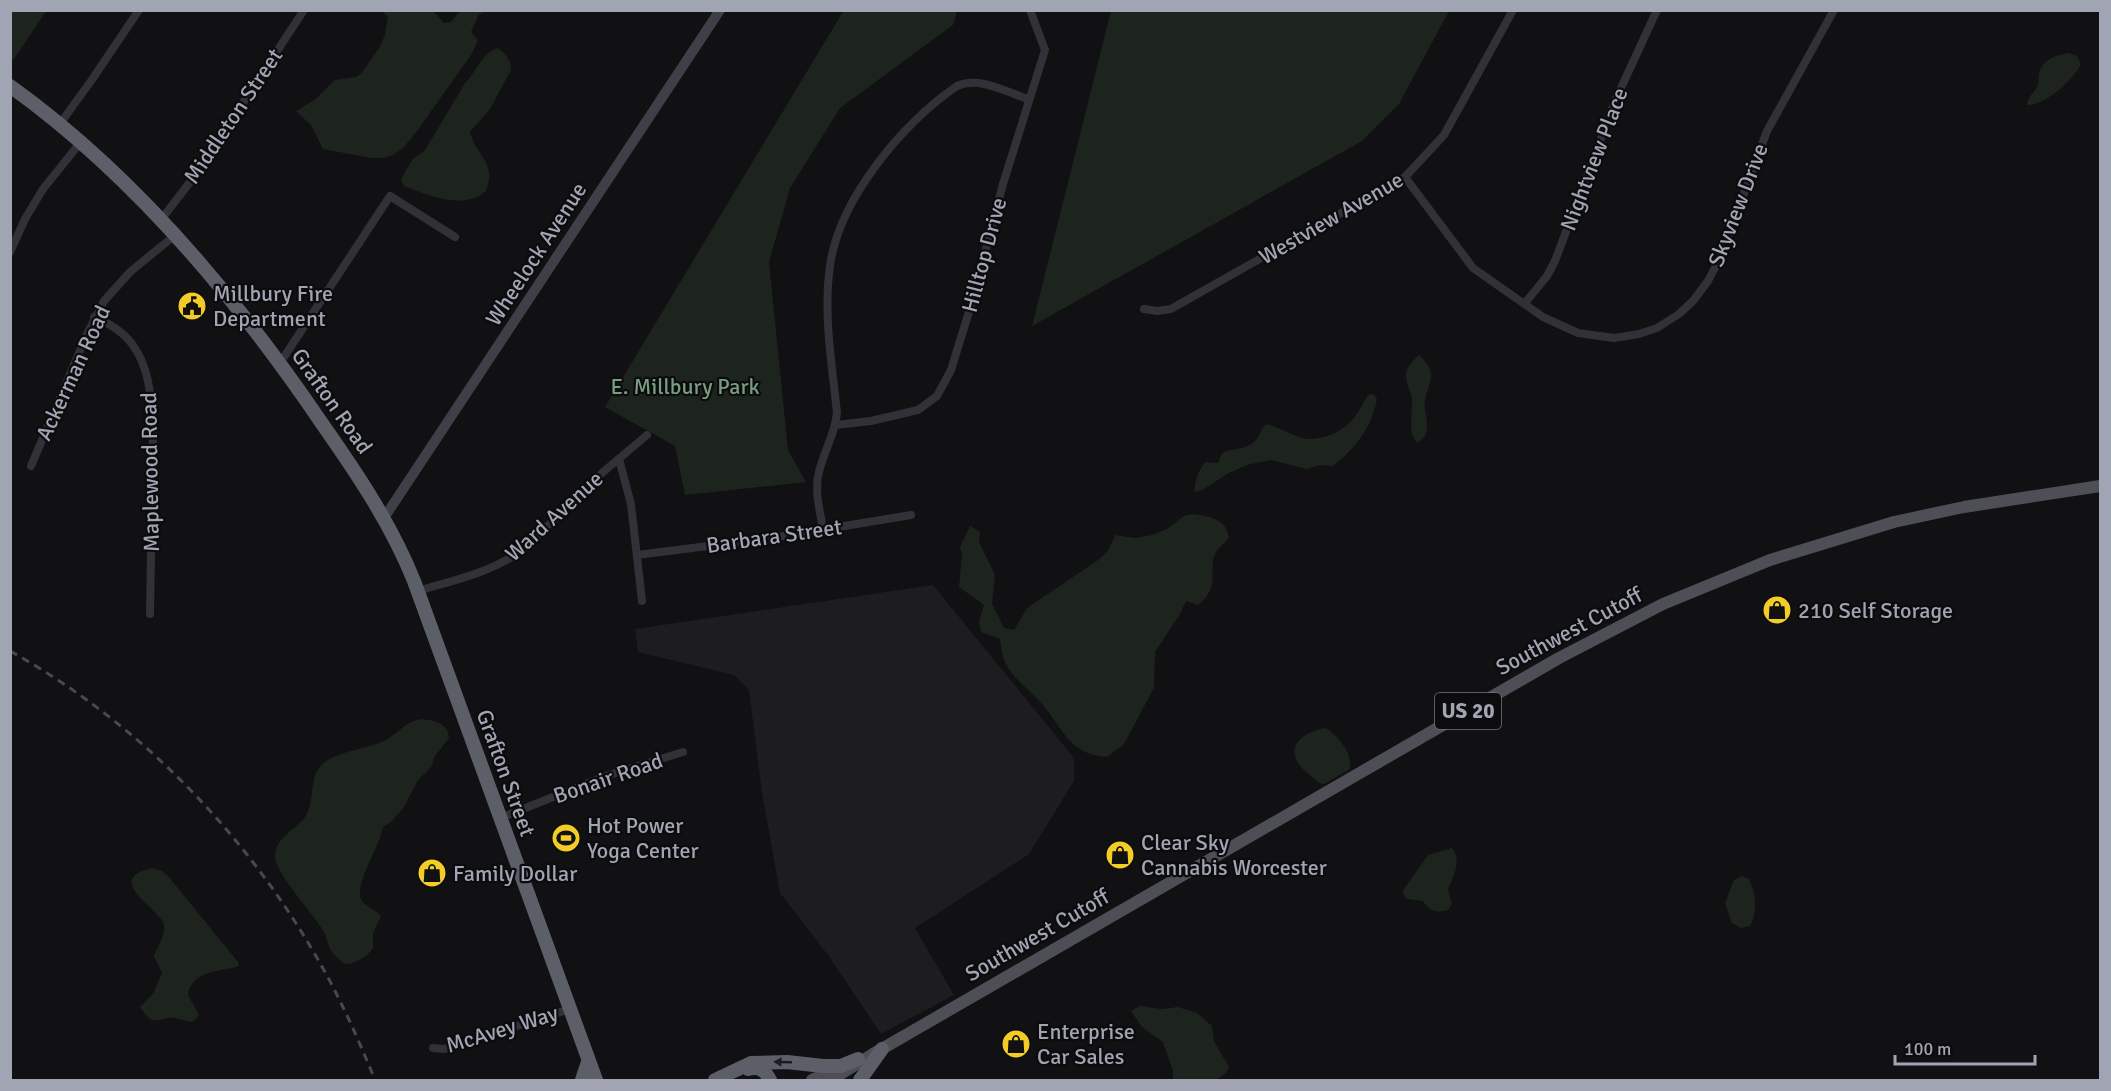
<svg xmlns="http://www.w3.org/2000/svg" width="2111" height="1091" viewBox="0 0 2111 1091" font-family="Signika,sans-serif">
	<rect width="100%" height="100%" fill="#111012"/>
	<polygon fill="#1d1c1f" points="933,585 1074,758 1074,781 1029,854 915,928 954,995 881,1034 828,955 780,893 762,793 749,690 734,675 638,652 635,629"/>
	<g fill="#1d241e">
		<polygon points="11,10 46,11 14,59 11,61"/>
		<polygon points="844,10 957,11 953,25 840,108 790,188 769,262 788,450 806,482 685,495 675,446 605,407"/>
		<polygon points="382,11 433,11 444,23 451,22 460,11 487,11 479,14 471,32 478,40 471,55 417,131 404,147 393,155 384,158 371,158 323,149 311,125 296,111 316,99 335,80 356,77 361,74 379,48 385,35 388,17"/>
		<polygon points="1111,11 1111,10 1449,11 1399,104 1362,141 1032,326"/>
		<path d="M498 48C506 54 511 60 511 70L490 109 470 132C476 156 497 162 486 191 463 211 428 195 404 186L401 179 412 160 425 150 465 83C476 73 482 52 498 48Z"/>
		<path d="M2069 53 2077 56 2081 64C2074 79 2045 106 2027 105 2028 95 2036 92 2038 84 2039 80 2038 77 2039 74 2042 59 2056 55 2069 53Z"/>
		<path d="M1419 355C1444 377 1422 387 1425 409 1427 423 1431 435 1417 443 1407 430 1413 414 1412 399 1411 392 1406 383 1406 375 1406 367 1414 360 1419 355Z"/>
		<path d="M1373 394 1377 399C1372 427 1355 449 1333 466L1320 465 1307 469 1271 460 1247 465 1229 473 1202 490 1195 492C1194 482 1199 468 1206 462L1218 463 1222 453C1232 448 1246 450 1255 441 1260 436 1261 429 1266 424 1279 427 1289 434 1302 438 1318 442 1342 433 1353 419 1359 412 1363 403 1368 395Z"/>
		<path d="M1193 514C1209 516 1227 519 1229 538 1225 543 1219 547 1216 552 1206 569 1223 585 1198 605L1186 601 1180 614 1155 652 1154 688 1124 744 1107 757C1070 755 1063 729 1042 704 1030 690 1013 679 1005 662 1002 655 1001 646 1000 639L981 632 979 622 984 605 959 587 962 553 960 547 970 526 980 532 979 542 995 575 992 604 1004 628 1014 630 1027 608 1098 560 1108 551 1115 535 1135 538 1152 535 1167 529 1184 516Z"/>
		<path d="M420 719C433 720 449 723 449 738L435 756 431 767 418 780 404 807 392 821 383 827C381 845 352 886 362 901 366 907 376 910 381 916L373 933V948C367 957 356 964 345 964 340 960 335 956 331 951 328 946 327 939 325 934 316 916 276 875 275 857 275 837 295 831 305 817 314 804 310 787 316 773 327 749 370 751 389 738 400 731 406 722 420 719Z"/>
		<path d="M1326 728C1338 736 1353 753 1350 769L1324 784 1319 783C1313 777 1302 770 1298 763 1285 742 1310 730 1326 728Z"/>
		<path d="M1452 848C1462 861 1454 876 1448 889L1452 904 1448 910C1435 913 1431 912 1423 901L1407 899 1402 892 1428 855Z"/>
		<path d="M152 868 162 871 168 876 238 962 239 965 237 967C218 971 191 972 188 995L199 1015 194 1021C187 1023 182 1019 175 1018 159 1016 154 1030 140 1007L153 994 162 973 154 956C157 947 166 935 164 925 161 909 101 880 152 868Z"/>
		<path d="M1742 876 1749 879C1756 893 1758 912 1750 926L1741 928 1732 923 1725 903 1734 880Z"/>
		<path d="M1140 1006 1162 1009 1178 1007 1197 1013 1212 1026 1214 1041 1229 1067C1221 1087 1191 1081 1173 1080V1071L1163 1042 1142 1027 1131 1011Z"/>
	</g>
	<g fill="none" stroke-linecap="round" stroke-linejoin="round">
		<g stroke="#313137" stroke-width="8">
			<polyline points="59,125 91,81 139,10"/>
			<polyline points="1405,177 1473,268 1543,317 1578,333 1614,338 1639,334 1657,328 1679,314 1693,301 1708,281 1720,258 1767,131 1834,10"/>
			<polyline points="160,221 197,173 304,10"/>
			<polyline points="10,252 25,219 43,189 80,143"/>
			<polyline points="1525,303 1547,276 1555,261 1615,101 1657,10"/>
			<polyline points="1144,309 1157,311 1171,309 1405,177 1444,135 1513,10"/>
			<path d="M94 317C103 321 112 325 119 331 149 353 152 397 153 432L150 614"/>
			<polyline points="280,363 390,196 455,237"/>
			<polyline points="836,425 871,421 918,410 937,396 951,370 972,302 1003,184 1045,50 1030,10"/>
			<polyline points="619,459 631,504 642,601"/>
			<polyline points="31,466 87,334 104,301 130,272 174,236"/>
			<path d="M823 529C820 511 814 490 819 472 824 451 835 434 837 413 832 364 823 314 830 266 839 199 902 124 957 86 979 76 1006 92 1028 99"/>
			<polyline points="637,555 772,538 911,515"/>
			<path d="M418 591C454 580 493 572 524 549L602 473 647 435"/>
			<polyline points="500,818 606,776 683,752"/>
			<polyline points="433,1048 444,1049 570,1009"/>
		</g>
		<polyline stroke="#3f4047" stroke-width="10" points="384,518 720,10"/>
		<g stroke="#4d4e56" stroke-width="12">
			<polyline points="812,1080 838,1068"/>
			<polyline points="831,1080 873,1054 1559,658 1663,604 1770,560 1894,522 1964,507 2100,486"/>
		</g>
		<g stroke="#5d5f68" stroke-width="14">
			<path d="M10 86C133 174 239 301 323 425 358 475 391 524 414 581L596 1080"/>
			<path d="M748 1069C759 1066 765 1070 770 1080"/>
			<polyline points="582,1080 588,1062"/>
			<polyline points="715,1080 751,1063 787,1062 823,1066 841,1066 858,1059"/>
			<polyline points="860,1080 882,1049"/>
		</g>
		<path stroke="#484950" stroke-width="3" stroke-dasharray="8 6" stroke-linecap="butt" d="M10 651C147 727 259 847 332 985 348 1016 362 1048 375 1080"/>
	</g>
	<defs><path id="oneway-solid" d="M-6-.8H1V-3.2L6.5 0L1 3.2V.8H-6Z" transform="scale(1.5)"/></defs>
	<use fill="#1c1c1f" href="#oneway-solid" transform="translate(783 1062) rotate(-178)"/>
	<defs>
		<g id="civic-disc" transform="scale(1.5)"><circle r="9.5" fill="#f3cc28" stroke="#0c0b0d"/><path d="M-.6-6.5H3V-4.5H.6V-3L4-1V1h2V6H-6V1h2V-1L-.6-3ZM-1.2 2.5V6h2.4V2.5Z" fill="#111"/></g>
		<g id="shop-disc" transform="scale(1.5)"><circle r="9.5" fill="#f3cc28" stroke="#0c0b0d"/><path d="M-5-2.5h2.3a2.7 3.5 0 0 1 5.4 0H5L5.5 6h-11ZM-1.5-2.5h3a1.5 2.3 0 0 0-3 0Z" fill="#111"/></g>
		<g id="stadium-disc" transform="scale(1.5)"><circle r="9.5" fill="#f3cc28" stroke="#0c0b0d"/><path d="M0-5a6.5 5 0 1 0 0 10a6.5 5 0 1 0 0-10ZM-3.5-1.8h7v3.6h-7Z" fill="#111"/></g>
	</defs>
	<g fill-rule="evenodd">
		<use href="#civic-disc" x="192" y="306"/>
		<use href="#shop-disc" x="1777" y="610"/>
		<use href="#stadium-disc" x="566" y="838"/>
		<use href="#shop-disc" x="1120" y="855"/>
		<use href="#shop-disc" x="432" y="873"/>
		<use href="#shop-disc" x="1016" y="1044"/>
	</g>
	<g text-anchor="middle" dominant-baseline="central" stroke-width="4.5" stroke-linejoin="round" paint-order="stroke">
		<rect fill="#0c0b0d" stroke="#747681" stroke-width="1.5" x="1435" y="693" width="66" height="36" rx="4.5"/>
		<g font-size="21" font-weight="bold" fill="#a1a4b3">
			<text x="1468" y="711">US 20</text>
		</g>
		<g font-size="22" fill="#a1a4b3" stroke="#0c0b0d">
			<text transform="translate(233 116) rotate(-56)">Middleton Street</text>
			<text transform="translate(1594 159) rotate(-69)">Nightview Place</text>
			<text transform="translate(1738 205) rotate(-69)">Skyview Drive</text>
			<text transform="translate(1331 218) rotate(-30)">Westview Avenue</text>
			<text transform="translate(536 254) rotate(-57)">Wheelock Avenue</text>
			<text transform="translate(984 255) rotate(-75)">Hilltop Drive</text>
			<text transform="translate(73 373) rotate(-65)">Ackerman Road</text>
			<text transform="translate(332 401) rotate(55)">Grafton Road</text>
			<text transform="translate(150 472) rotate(-91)">Maplewood Road</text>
			<text transform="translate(554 516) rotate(-42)">Ward Avenue</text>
			<text transform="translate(774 536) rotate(-8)">Barbara Street</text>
			<text transform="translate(1569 631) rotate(-28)">Southwest Cutoff</text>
			<text transform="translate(506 773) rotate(70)">Grafton Street</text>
			<text transform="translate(608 778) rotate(-19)">Bonair Road</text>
			<text transform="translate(1037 935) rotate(-30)">Southwest Cutoff</text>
			<text transform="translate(502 1029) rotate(-17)">McAvey Way</text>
		</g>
		<g font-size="22" fill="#a1a4b3" stroke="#0c0b0d" text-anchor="start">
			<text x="213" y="293">Millbury Fire<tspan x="213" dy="25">Department</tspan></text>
			<text x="1798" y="610">210 Self Storage</text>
			<text x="587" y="825">Hot Power<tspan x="587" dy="25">Yoga Center</tspan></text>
			<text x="1141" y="842">Clear Sky<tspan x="1141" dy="25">Cannabis Worcester</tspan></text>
			<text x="453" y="873">Family Dollar</text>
			<text x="1037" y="1031">Enterprise<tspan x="1037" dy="25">Car Sales</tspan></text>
		</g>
		<g font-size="22" fill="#789e80" stroke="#0c0b0d">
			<text x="685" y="386">E. Millbury Park</text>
		</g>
	</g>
	<rect width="2111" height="1091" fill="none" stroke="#a1a4b3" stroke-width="24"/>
	<path d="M1895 1055v9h140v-9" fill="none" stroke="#a1a4b3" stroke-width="3"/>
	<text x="1904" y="1055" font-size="18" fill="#a1a4b3" stroke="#0c0b0d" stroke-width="4.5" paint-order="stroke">100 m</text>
</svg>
